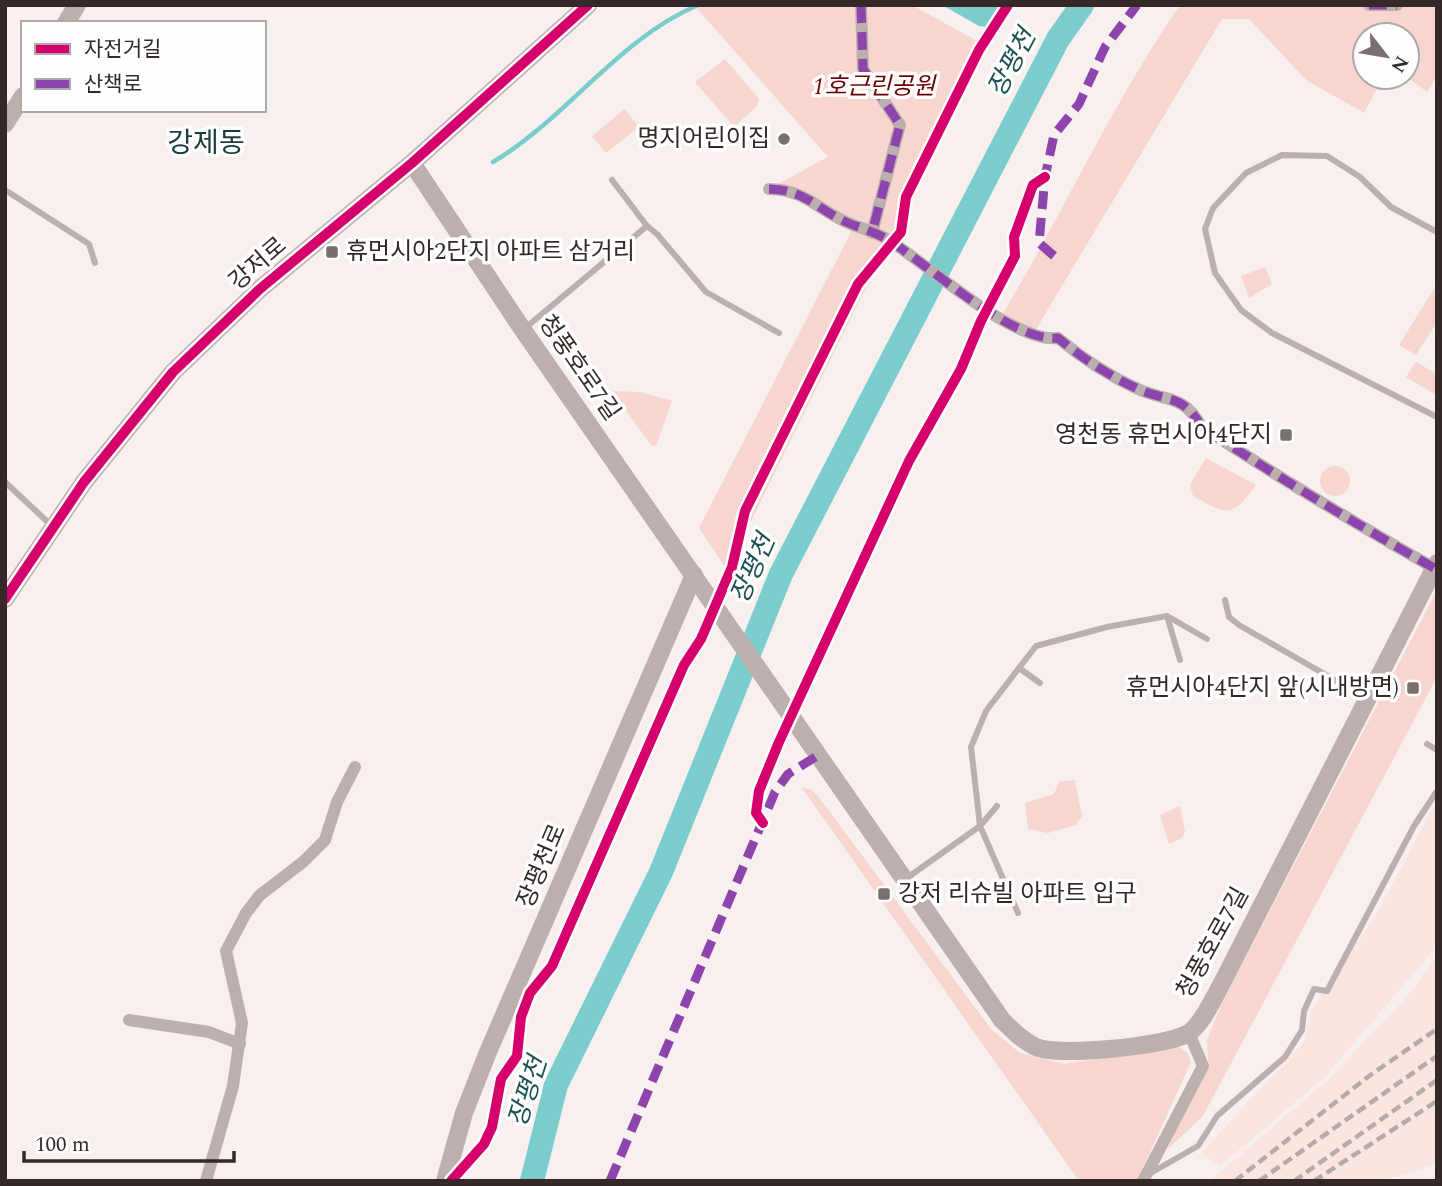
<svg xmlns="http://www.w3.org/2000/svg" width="1442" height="1186" viewBox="0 0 1442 1186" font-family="Spectral,'Noto Sans KR',serif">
	<rect width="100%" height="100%" fill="#f8f0ee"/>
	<g fill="#fbe5e1">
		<polygon points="1437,800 1437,946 1325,1077 1220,1166 1201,1153 1304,1042 1311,1010 1375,917"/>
		<polygon points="1437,955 1437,1164 1380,1181 1210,1181 1329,1079 1407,997"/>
	</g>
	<g fill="#f7d6d0">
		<polygon points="694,5 912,5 988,47 960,96 727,570 699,528 851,232 776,185 828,157"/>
		<path d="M1180 5H1437V76L1427 92 1407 77V35H1365V77H1383L1364 113 1306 80 1249 19H1222L1032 336 999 320C1062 216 1111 105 1180 5Z"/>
		<polygon points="725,59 759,99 757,106 734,127 695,82"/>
		<polygon points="625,109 639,127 606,153 592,136"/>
		<polygon points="1265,267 1272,284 1249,298 1241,276"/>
		<polygon points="1437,284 1437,322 1416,355 1399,345"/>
		<polygon points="1416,362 1437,374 1436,395 1406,377"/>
		<polygon points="612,391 641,392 672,401 656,446 651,445"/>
		<path d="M1206 458 1256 485C1231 520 1227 514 1193 496L1190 485Z"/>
		<circle cx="1335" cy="481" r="15"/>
		<polygon points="1437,590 1437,677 1203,1116 1167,1150 1208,1060 1207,1040 1222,1003"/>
		<polygon points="1075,780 1082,816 1076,825 1048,833 1028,829 1025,803 1054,794 1059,782"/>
		<polygon points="802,788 811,789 818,796 991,1029 1020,1053 1064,1064 1179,1047 1188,1053 1191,1062 1137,1181 1079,1181"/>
		<polygon points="1180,806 1185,832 1182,838 1169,844 1160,815"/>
	</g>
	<polygon fill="#7bcdcd" points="942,5 1005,5 988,27 979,26"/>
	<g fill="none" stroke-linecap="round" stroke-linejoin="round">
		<path stroke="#7bcdcd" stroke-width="4.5" d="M493 162C567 118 618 39 698 5"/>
		<polyline stroke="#7bcdcd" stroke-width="24" points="532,1181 556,1085 661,872 781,574 1058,39 1082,5"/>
		<g stroke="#bcb0ae" stroke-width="6">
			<polyline points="612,180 647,226 657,234 706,292 779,333"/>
			<polyline points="5,190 89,244 95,263"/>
			<polyline points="1437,232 1391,207 1360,177 1327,156 1282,155 1246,173 1213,208 1205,229 1215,273 1241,310 1272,333 1437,417"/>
			<polyline points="524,329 647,226"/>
			<polyline points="5,482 52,526"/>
			<polyline points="1225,600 1229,617 1239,625 1366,698"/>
			<polyline points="1167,616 1180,660"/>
			<polyline points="1019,668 1036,646 1107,627 1167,616 1207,639"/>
			<polyline points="1427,744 1437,750"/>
			<polyline points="980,826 971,747 986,711 1019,668 1040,683"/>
			<polyline points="980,826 997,806"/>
			<polyline points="907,878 980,826 1018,913"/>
			<polyline points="1149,1174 1198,1146 1217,1116 1285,1057 1302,1030 1304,1011 1314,989 1327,991 1414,826 1437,791"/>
		</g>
		<g stroke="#bcb0ae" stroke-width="12">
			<polyline points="861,5 863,69 900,125 872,233"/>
			<polyline points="1369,5 1397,5"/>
			<path d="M769 189C806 190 815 208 846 222 860 228 876 232 890 241 930 266 1013 343 1058 338 1082 358 1109 376 1138 389 1167 402 1183 394 1201 426 1277 477 1355 523 1434 568"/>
			<polyline points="129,1020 209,1032 240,1044"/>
			<polyline points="206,1181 233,1086 242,1023 226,951 246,913 260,895 303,862 325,840 337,802 355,767"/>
			<polyline points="1143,1181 1203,1066 1189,1033"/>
		</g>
		<g stroke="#bcafad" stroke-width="18">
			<polyline points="66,23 77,5"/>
			<polyline points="5,124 23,96"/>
			<path d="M412 163 523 330 1002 1020C1012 1030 1023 1041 1036 1047 1059 1057 1165 1046 1187 1034 1201 1027 1213 999 1221 985L1437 563"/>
			<polyline points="5,599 84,482 173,372 261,288 412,163 588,5"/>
			<polyline points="445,1181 464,1113 488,1052 694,575"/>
		</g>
		<g stroke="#b5acaa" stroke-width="4.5" stroke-dasharray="10 5" stroke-linecap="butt">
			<polyline points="1235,1181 1369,1076 1437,1029"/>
			<polyline points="1259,1181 1437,1056"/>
			<polyline points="1294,1181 1437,1080"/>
			<polyline points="1314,1181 1437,1101"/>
		</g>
		<g stroke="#8e44ad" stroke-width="9" stroke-dasharray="18 9" stroke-linecap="butt">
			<polyline points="861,5 863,69 900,125 872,233"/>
			<polyline points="1369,5 1397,5"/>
			<path d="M769 189C806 190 815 208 846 222 860 228 876 232 890 241 930 266 1013 343 1058 338 1082 358 1109 376 1138 389 1167 402 1183 394 1201 426 1277 477 1355 523 1434 568"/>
			<polyline points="1054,256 1039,243 1045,177 1054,135 1079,104 1105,47 1137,5"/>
			<polyline points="610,1181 775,792 788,774 817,756"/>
		</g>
		<g stroke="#fefefe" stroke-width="15">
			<g id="cycleway">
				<polyline points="5,599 84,482 173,372 261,288 412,163 588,5"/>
				<polyline points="763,823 756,813 759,791 779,742 909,461 961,369 981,321 1015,256 1014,237 1033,185 1045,177"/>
				<polyline points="451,1181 484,1144 492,1127 501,1079 517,1056 521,1017 530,993 552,966 684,665 701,639 732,567 745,511 858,284 901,232 906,197 979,50 1008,5"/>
			</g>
		</g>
		<use href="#cycleway" stroke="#d6006c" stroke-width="10"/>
	</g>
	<g fill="#796f6d" stroke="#fefefe" stroke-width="2.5">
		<circle cx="784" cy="139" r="7"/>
		<rect x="325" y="245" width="14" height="14" rx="3.5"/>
		<rect x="1279" y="428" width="14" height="14" rx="3.5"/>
		<rect x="1406" y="681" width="14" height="14" rx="3.5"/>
		<rect x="877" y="887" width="14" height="14" rx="3.5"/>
	</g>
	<g text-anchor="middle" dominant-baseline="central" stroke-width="7" stroke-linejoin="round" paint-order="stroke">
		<g font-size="24" font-style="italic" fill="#6a0000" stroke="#fefefe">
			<text x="874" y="87">1호근린공원</text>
		</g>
		<g font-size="24" fill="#352927" stroke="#fefefe" text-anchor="end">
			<text x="770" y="139">명지어린이집</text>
			<text x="346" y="252" text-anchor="start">휴먼시아2단지 아파트 삼거리</text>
			<text x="1272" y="435">영천동 휴먼시아4단지</text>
			<text x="1399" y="688">휴먼시아4단지 앞(시내방면)</text>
			<text x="898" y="894" text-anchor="start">강저 리슈빌 아파트 입구</text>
		</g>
		<g font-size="24" fill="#352927" stroke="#fefefe">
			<text transform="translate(258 264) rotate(-41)">강저로</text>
			<text transform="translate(579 368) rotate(55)">청풍호로7길</text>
			<text transform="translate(542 866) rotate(-67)">장평천로</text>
			<text transform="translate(1213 943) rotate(-61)">청풍호로7길</text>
		</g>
		<g font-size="26" font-style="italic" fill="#1d5051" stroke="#fefefe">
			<text transform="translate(1012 63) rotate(-62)">장평천</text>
			<text transform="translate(753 569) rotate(-66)">장평천</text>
			<text transform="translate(528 1092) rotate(-72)">장평천</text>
		</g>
		<g font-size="28" fill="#183b3b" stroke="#fefefe">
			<text x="206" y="143">강제동</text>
		</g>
	</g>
	<rect width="1442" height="1186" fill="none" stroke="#352927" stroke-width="14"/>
	<rect x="21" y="21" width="245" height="91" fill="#fefefe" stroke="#aea9a8" stroke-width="2"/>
	<rect x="35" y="44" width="35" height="10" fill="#d6006c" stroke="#aea9a8" stroke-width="2"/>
	<text x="84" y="56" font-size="21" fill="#352927">자전거길</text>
	<rect x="35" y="79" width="35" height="10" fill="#8e44ad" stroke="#aea9a8" stroke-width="2"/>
	<text x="84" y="91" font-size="21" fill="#352927">산책로</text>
	<g transform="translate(1386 56) rotate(121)"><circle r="33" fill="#fefefe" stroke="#aea9a8" stroke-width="2"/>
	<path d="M0-5L12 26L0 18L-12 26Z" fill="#796f6d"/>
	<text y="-10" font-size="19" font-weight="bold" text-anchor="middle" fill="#352927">N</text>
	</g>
	<path d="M24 1151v10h210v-10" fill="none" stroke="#352927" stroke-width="3.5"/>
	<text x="35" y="1151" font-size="21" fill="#352927" stroke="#fefefe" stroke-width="5" paint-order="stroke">100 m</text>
</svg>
